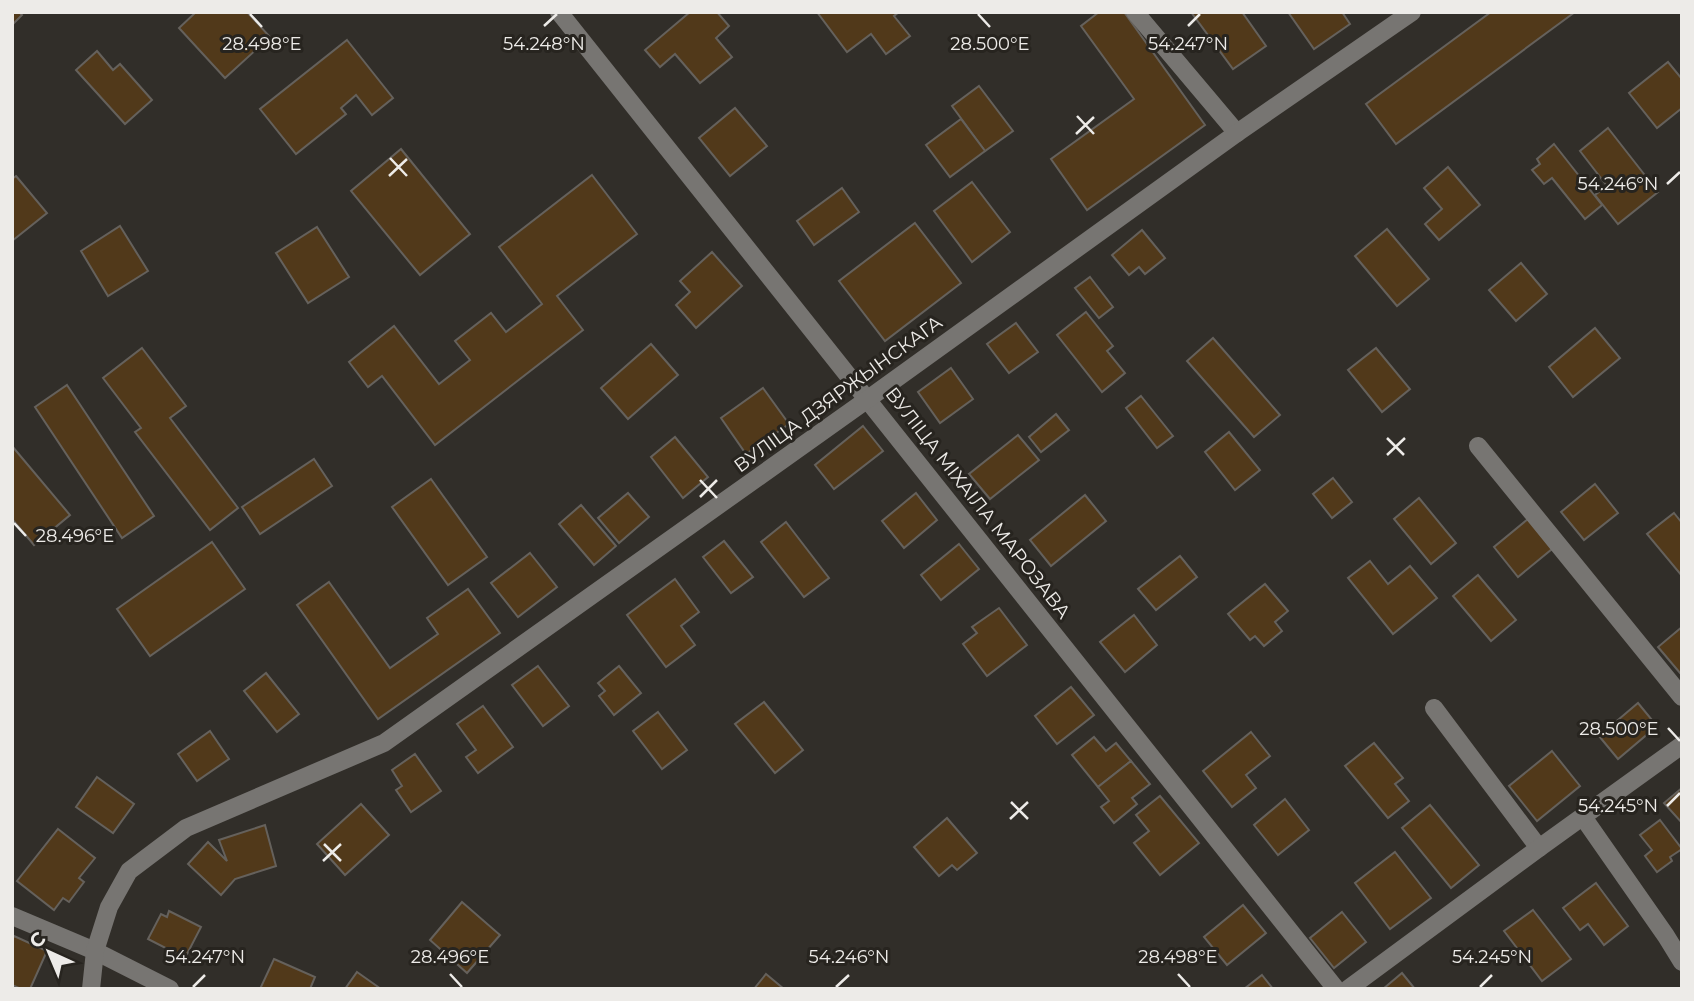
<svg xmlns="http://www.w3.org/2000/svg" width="1694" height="1001" viewBox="0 0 1694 1001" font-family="Montserrat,sans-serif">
	<rect width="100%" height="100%" fill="#312e29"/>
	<g fill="#51391a" stroke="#65615c" stroke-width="2">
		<polygon points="12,12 19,12 22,15 12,25"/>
		<polygon points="196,12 247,12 270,37 225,78 179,28"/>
		<polygon points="690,12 717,12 729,26 716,38 732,57 700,83 675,54 660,67 645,50"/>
		<polygon points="817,12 899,12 894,16 910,36 886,54 871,34 847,52"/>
		<polygon points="1099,12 1124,12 1205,125 1087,210 1051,159 1134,99 1081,26"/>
		<polygon points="1191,12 1242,12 1266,46 1233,69"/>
		<polygon points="1288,12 1342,12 1350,24 1314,49"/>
		<polygon points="1491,12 1575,12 1396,144 1366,104"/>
		<polygon points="347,40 393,98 372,115 356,95 341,108 346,114 296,154 260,109"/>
		<polygon points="97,51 113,70 120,64 152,100 125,124 76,70"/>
		<polygon points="1668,62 1682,79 1682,108 1657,128 1629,93"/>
		<polygon points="979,86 1013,131 985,151 952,106"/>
		<polygon points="735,108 767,146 730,176 699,138"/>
		<polygon points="961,119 985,151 950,177 926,145"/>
		<polygon points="1608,128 1658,192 1618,224 1595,195 1607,186 1580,151"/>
		<polygon points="1554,144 1602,205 1585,219 1552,178 1544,184 1532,170 1540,164 1537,159"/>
		<polygon points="401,149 470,234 420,275 351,191"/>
		<polygon points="1448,167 1480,205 1439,240 1425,224 1442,209 1424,188"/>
		<polygon points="592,175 637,234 557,296 583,330 435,445 382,376 368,387 349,362 394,326 439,384 470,360 455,341 491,313 506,332 542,304 499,247"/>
		<polygon points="16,176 47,213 12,241 12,179"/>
		<polygon points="972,182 1010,232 972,262 934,211"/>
		<polygon points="842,188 859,212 814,245 797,221"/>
		<polygon points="915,223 961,283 885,341 839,281"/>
		<polygon points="120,226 148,271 108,296 81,251"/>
		<polygon points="317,227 349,277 308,303 276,253"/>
		<polygon points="1387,229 1429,279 1397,306 1355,256"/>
		<polygon points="1142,230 1165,258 1145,274 1139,267 1129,275 1112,255"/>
		<polygon points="712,252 742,286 696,328 676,305 690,292 680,281"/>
		<polygon points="1521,263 1547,294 1516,321 1489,290"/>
		<polygon points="1090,277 1113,307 1099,318 1075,288"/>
		<polygon points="1086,312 1113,346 1107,351 1125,373 1102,392 1057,335"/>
		<polygon points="1016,323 1038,352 1009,373 987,344"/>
		<polygon points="1595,328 1620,358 1573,397 1549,367"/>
		<polygon points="1213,338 1280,415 1254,437 1187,361"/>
		<polygon points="651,344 678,375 628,419 601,388"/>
		<polygon points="142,348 186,406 170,418 238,508 210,530 135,432 141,428 103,378"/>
		<polygon points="1376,348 1410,389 1382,412 1348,370"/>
		<polygon points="951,368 973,399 940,423 918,392"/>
		<polygon points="67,385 154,516 122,538 35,407"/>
		<polygon points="763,388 789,424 746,454 721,418"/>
		<polygon points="1141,396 1173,436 1157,448 1126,408"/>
		<polygon points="1056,414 1069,430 1041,452 1029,437"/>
		<polygon points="863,426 883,451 834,489 815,465"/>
		<polygon points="1229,432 1260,470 1235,490 1205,452"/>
		<polygon points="1018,435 1039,460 990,499 969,474"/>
		<polygon points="675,437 708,477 683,498 651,457"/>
		<polygon points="12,446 70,515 34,545 12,519"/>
		<polygon points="314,459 332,486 260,534 242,507"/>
		<polygon points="1333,478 1352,502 1332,518 1313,494"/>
		<polygon points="431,479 487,557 448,585 392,507"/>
		<polygon points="1595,484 1618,513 1584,540 1561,512"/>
		<polygon points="628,493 649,517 619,543 598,518"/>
		<polygon points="916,493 937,520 904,548 882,521"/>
		<polygon points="1085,495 1106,521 1051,566 1030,540"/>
		<polygon points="1419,498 1456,543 1431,564 1394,519"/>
		<polygon points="581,505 616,546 594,565 559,524"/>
		<polygon points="1674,513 1682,523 1682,576 1647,534"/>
		<polygon points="1528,519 1552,549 1518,577 1494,547"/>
		<polygon points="786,522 829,578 804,597 761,542"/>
		<polygon points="724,541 753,577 731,593 703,557"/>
		<polygon points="212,542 245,589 150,656 117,609"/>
		<polygon points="959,544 979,569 941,600 921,575"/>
		<polygon points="530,553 557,587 518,617 491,583"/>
		<polygon points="1180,556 1197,577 1156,610 1138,589"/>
		<polygon points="1370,561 1388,584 1410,566 1437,598 1393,634 1348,578"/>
		<polygon points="1478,575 1516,620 1491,641 1453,596"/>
		<polygon points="675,579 699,612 681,626 695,645 666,667 627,615"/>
		<polygon points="329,582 390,668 438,634 427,618 468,589 500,633 378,719 297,605"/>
		<polygon points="1265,584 1288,611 1275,622 1282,631 1264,646 1255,636 1250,640 1228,614"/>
		<polygon points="999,608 1027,645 987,676 963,644 977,633 972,627"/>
		<polygon points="1134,615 1157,645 1125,672 1100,642"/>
		<polygon points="1682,627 1682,672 1680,673 1658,647"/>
		<polygon points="538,666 569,706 543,726 512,685"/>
		<polygon points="619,666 641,693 614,715 599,696 605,691 598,683"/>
		<polygon points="266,673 299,714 277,732 244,691"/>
		<polygon points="1071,687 1094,715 1057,744 1035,716"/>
		<polygon points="764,702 803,750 775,773 735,724"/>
		<polygon points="1638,703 1657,726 1618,759 1599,736"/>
		<polygon points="483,706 513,747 478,773 466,757 476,750 457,724"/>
		<polygon points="658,712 687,750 662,769 633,731"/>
		<polygon points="210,731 229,759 197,781 178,754"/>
		<polygon points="1251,732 1270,756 1246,775 1256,788 1232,807 1203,771"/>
		<polygon points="1094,737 1106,751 1116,743 1131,761 1098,787 1072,755"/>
		<polygon points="1374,743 1403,778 1395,784 1409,801 1388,818 1345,766"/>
		<polygon points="1552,751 1580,786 1537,821 1509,786"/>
		<polygon points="415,754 441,791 411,812 396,790 402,786 392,770"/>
		<polygon points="1131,761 1150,784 1132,798 1137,804 1114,823 1101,807 1109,801 1098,787"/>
		<polygon points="97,777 134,804 113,833 76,807"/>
		<polygon points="1682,788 1682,823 1664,803"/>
		<polygon points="1160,796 1199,843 1160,875 1134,843 1149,831 1136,815"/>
		<polygon points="1285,799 1309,830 1278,855 1254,825"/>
		<polygon points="361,804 389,835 345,875 317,844"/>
		<polygon points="1430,805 1479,865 1451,888 1402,828"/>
		<polygon points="947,818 977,853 957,870 952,865 939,876 914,847"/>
		<polygon points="1660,820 1682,849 1670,857 1672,861 1657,872 1645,856 1652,850 1640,835"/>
		<polygon points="265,825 276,866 235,879 221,895 188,864 208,842 227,861 219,840"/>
		<polygon points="58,829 95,858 79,878 84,882 69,902 63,898 54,910 17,881"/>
		<polygon points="1395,852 1431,898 1390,929 1355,883"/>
		<polygon points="1596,883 1628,926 1604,945 1588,924 1580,930 1563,908"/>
		<polygon points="462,902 500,935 467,973 430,940"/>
		<polygon points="1243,905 1266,933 1227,965 1204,937"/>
		<polygon points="1533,910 1571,959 1542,981 1504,931"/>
		<polygon points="169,911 201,927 185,958 148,939 161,914 167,917"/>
		<polygon points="1342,912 1366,942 1334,968 1310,938"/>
		<polygon points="14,936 47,951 30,989 21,989 12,985 12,940"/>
		<polygon points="274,959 315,977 310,989 260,989"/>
		<polygon points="357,972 381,989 345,989"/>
		<polygon points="1402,973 1415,989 1383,989"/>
		<polygon points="766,974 784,989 754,989"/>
		<polygon points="1262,975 1273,989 1244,989"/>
	</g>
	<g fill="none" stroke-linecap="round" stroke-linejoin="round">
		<g stroke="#777572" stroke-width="18">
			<polyline points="559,12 1336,989"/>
			<polyline points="1135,12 1237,133"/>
			<polyline points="1478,446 1682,697"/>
			<polyline points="1434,708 1539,848"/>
			<polyline points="1583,817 1666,936 1682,962"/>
			<polyline points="12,916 95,951 170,989"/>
			<polyline points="91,989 95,951 109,907 129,871 186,828 384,743 868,399 1237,133 1412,12"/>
			<polyline points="1348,989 1539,848 1682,745"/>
		</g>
	</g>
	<path fill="none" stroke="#edebe8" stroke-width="2.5" d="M250 14 262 27M978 14 990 27M544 26 557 14M1188 26 1200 14M1077 116 1094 134M1076 134 1094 117M390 158 407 176M389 176 407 159M1667 184 1680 172M1387 438 1404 455M1387 455 1405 438M700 480 717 498M700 497 717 480M14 523 26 536M1668 728 1680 741M1011 802 1028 819M1667 806 1680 793M1010 819 1028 802M324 844 341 861M323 861 341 844M450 974 462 987M1178 974 1190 987M193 987 205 975M836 987 849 975M1480 987 1492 975"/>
	<g text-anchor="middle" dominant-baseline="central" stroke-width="6" stroke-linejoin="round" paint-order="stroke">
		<g font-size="19" fill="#edebe8" stroke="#27241f">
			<text transform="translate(838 394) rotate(-36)">ВУЛІЦА ДЗЯРЖЫНСКАГА</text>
			<text transform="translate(978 503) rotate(52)">ВУЛІЦА МІХАІЛА МАРОЗАВА</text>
		</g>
	</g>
	<g font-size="18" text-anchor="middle" fill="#edebe8" stroke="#27241f" stroke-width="6" stroke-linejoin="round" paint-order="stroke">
		<text x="544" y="50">54.248°N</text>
		<text x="1188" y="50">54.247°N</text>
		<text x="262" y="50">28.498°E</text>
		<text x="990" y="50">28.500°E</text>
		<text x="1618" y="190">54.246°N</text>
		<text x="75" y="542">28.496°E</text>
		<text x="1619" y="735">28.500°E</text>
		<text x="1618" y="812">54.245°N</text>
		<text x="450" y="963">28.496°E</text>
		<text x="1178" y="963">28.498°E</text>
		<text x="205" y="963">54.247°N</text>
		<text x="849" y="963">54.246°N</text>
		<text x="1492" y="963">54.245°N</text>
	</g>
	<rect width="1694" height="1001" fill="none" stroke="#edebe8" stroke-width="28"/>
	<g transform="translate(49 952) rotate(316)" stroke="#27241f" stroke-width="5" paint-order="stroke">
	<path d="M0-5L12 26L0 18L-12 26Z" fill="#edebe8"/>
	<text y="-10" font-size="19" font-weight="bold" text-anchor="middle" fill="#edebe8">С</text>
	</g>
</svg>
